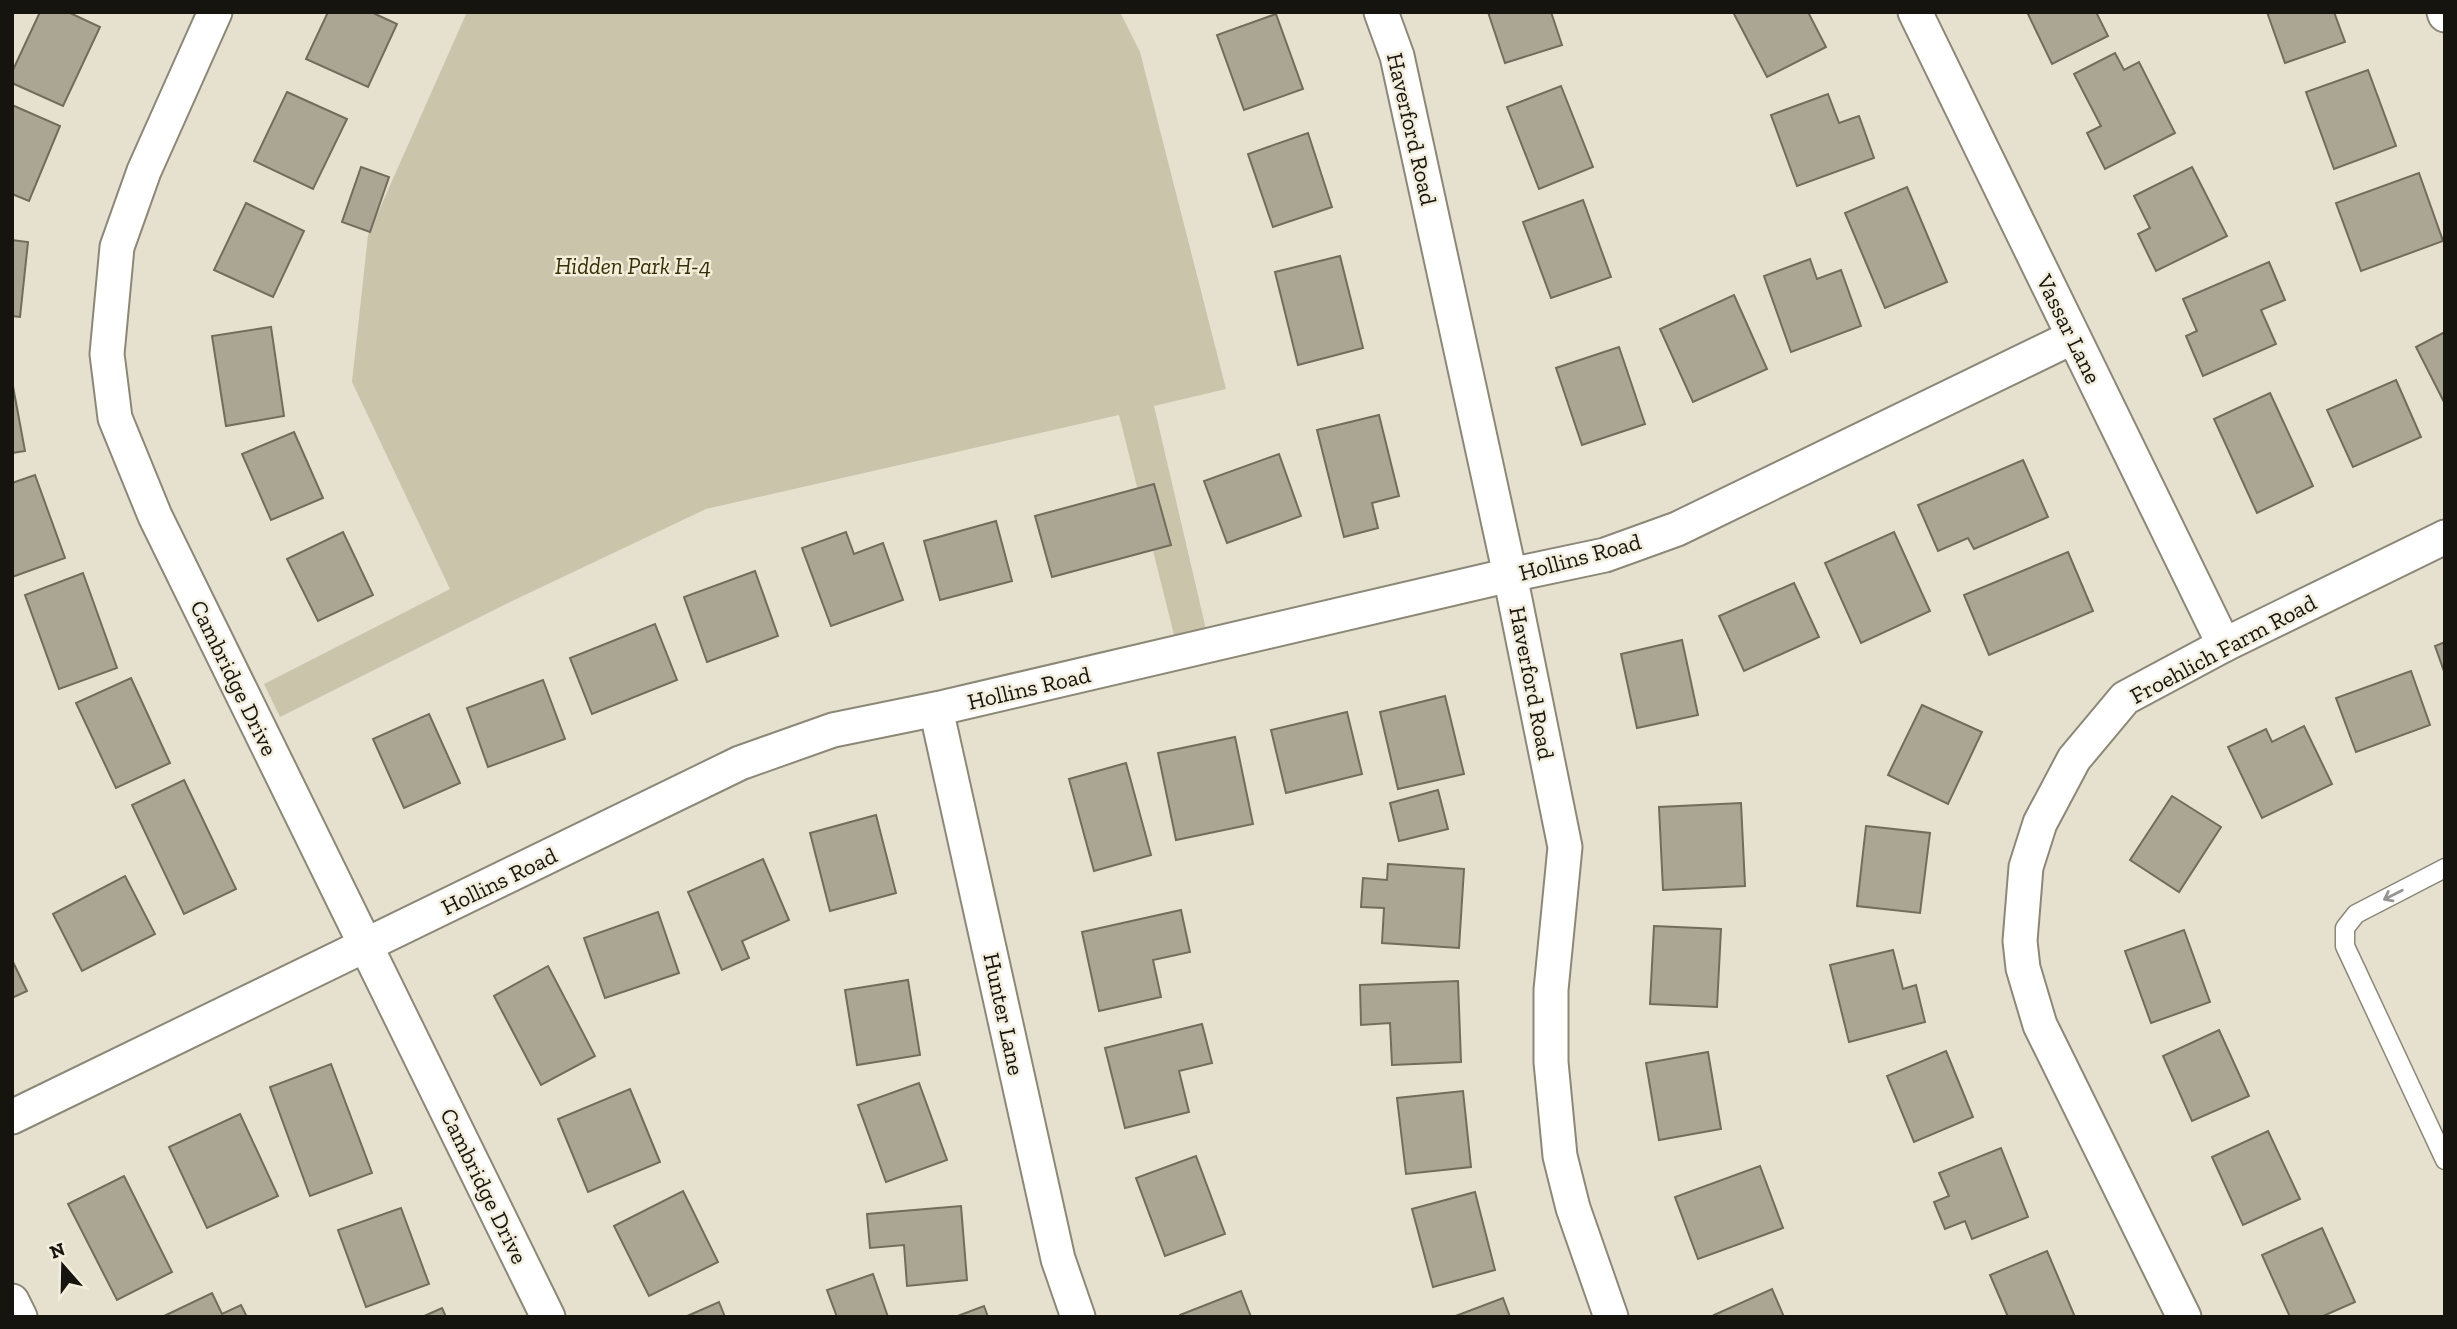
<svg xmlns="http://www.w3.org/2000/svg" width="2457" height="1329" viewBox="0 0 2457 1329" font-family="'Zilla Slab',serif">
	<rect width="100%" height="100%" fill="#e5e1ce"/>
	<polygon fill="#cac4ab" points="467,12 1120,12 1140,52 1226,389 1154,406 1208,638 1177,647 1119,415 706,509 506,604 280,717 264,684 450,589 352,382 368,235"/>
	<g fill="#aba694" stroke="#716d5d" stroke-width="2">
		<polygon points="40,12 68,12 100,27 63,106 12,83 12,72"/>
		<polygon points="328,12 371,12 397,24 368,87 306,59"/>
		<polygon points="1488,12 1551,12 1562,45 1505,63"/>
		<polygon points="1733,12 1808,12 1826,47 1767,77"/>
		<polygon points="2027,12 2096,12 2108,36 2052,64"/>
		<polygon points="2267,12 2334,12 2345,42 2285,63"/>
		<polygon points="1276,14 1303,89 1244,110 1217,35"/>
		<polygon points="2115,53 2124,70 2139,62 2175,133 2105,169 2087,133 2101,126 2074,74"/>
		<polygon points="2368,70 2396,146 2334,169 2306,92"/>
		<polygon points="1561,86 1593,167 1539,189 1507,107"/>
		<polygon points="287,92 347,119 313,189 254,161"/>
		<polygon points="1828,94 1839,123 1859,116 1874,158 1797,186 1771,115"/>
		<polygon points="12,105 60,126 29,201 12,194"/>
		<polygon points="1308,133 1332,207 1273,227 1248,154"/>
		<polygon points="361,167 389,177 370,232 342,222"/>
		<polygon points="2192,167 2227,236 2156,271 2138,234 2150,228 2134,196"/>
		<polygon points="2419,173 2443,241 2361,271 2336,203"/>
		<polygon points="1907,187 1947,282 1885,308 1845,213"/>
		<polygon points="1583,200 1611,277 1551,298 1523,222"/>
		<polygon points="246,203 304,231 273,297 214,270"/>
		<polygon points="12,240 28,242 20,317 12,316"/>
		<polygon points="1340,256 1363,348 1298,365 1275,272"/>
		<polygon points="1810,259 1817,279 1841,270 1861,326 1791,352 1764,276"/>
		<polygon points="2269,262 2285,300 2261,310 2276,344 2203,376 2186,336 2197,331 2183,299"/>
		<polygon points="1734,295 1767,369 1693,402 1660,329"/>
		<polygon points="271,327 284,416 226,426 212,336"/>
		<polygon points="2445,332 2445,404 2416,347"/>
		<polygon points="1619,347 1645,424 1582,445 1556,368"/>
		<polygon points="2396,380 2421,437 2353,467 2327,410"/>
		<polygon points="12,381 25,451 12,453"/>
		<polygon points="2270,393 2313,486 2257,513 2214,419"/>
		<polygon points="1379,415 1399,496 1372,503 1378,528 1344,537 1317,430"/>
		<polygon points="294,432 323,498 271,520 242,454"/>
		<polygon points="1279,454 1301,516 1227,543 1204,481"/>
		<polygon points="2023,460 2048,517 1974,549 1968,538 1938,551 1918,505"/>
		<polygon points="35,475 65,558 12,577 12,483"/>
		<polygon points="1154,484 1171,545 1052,577 1035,516"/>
		<polygon points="996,521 1012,581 940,600 924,541"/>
		<polygon points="343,532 373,595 318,621 287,559"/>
		<polygon points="846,532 854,554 883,543 903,600 831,626 802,548"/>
		<polygon points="1894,532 1930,611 1861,643 1825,563"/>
		<polygon points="2068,552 2093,611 1989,655 1964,595"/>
		<polygon points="755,571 778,636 707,662 684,597"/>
		<polygon points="83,573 117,668 59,689 25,595"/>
		<polygon points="1794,583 1819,637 1744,671 1719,616"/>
		<polygon points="655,624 677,680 592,714 570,658"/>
		<polygon points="1682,640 1698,715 1637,728 1621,654"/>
		<polygon points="2445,642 2445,674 2435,646"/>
		<polygon points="2411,671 2430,725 2356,752 2336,698"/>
		<polygon points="131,678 170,763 116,788 76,703"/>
		<polygon points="543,680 565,739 488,767 467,708"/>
		<polygon points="1445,696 1464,774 1398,789 1380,712"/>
		<polygon points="1922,705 1982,732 1948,804 1888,775"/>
		<polygon points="1347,712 1362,774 1286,793 1271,730"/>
		<polygon points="429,714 460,783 404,808 373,739"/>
		<polygon points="2304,726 2332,784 2262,818 2228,747 2266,729 2272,742"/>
		<polygon points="1235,737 1253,824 1176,840 1158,753"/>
		<polygon points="1126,763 1151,855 1094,871 1069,779"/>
		<polygon points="184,780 236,889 184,914 132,805"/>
		<polygon points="1438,790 1448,829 1399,841 1390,803"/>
		<polygon points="2172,796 2221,827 2179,892 2130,860"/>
		<polygon points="1741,803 1745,886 1663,890 1659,807"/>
		<polygon points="876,815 896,893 830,911 810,833"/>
		<polygon points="1866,826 1930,833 1920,913 1857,906"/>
		<polygon points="763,859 789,920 742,941 749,958 722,970 688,892"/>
		<polygon points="1388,864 1464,869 1459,948 1382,943 1384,908 1361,907 1363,878 1387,880"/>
		<polygon points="125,876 155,934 82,971 53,914"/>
		<polygon points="1181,910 1190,952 1153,960 1161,997 1099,1011 1082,932"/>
		<polygon points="658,912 679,973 605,998 584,938"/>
		<polygon points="1654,926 1721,929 1717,1007 1650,1004"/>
		<polygon points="2184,930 2210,1002 2151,1023 2125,951"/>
		<polygon points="1893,950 1903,989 1916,985 1925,1022 1849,1042 1830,965"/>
		<polygon points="12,960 27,991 12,998"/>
		<polygon points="548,966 595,1056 541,1085 494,996"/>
		<polygon points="908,980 920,1055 857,1065 845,990"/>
		<polygon points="1458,981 1461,1062 1392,1065 1390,1023 1361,1025 1360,985"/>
		<polygon points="1202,1024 1212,1063 1179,1071 1189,1112 1125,1128 1105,1048"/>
		<polygon points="2219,1030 2249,1096 2192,1121 2163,1056"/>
		<polygon points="1946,1051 1973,1117 1914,1142 1887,1076"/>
		<polygon points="1708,1052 1721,1129 1659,1140 1646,1063"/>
		<polygon points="331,1064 372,1173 310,1196 270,1087"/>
		<polygon points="919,1083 947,1160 886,1182 858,1105"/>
		<polygon points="630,1089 660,1162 588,1192 558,1119"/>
		<polygon points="1463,1091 1471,1167 1406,1174 1397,1098"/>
		<polygon points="240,1114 278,1196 207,1228 169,1147"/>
		<polygon points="2268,1131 2300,1199 2243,1225 2212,1157"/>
		<polygon points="2001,1148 2028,1217 1972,1239 1965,1221 1945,1229 1934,1202 1949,1196 1939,1173"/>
		<polygon points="1196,1156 1225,1234 1165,1256 1136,1178"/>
		<polygon points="1760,1166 1783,1228 1698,1259 1675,1197"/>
		<polygon points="124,1176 172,1272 117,1300 68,1204"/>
		<polygon points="683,1191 718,1262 649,1296 614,1226"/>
		<polygon points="1475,1192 1495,1270 1433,1287 1412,1209"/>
		<polygon points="961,1206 967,1280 907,1286 904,1245 870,1248 867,1214"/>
		<polygon points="401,1208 429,1284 366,1307 338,1230"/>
		<polygon points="2322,1228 2355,1302 2321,1317 2290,1317 2262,1255"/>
		<polygon points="2047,1251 2075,1317 2008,1317 1990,1275"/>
		<polygon points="873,1274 888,1317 837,1317 827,1290"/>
		<polygon points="1772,1289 1784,1317 1715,1317 1714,1315"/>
		<polygon points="1241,1291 1251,1317 1180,1317 1180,1315"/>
		<polygon points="212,1293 222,1314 241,1305 247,1317 162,1317"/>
		<polygon points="1503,1298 1510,1317 1453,1317"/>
		<polygon points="719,1302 725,1317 685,1317"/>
		<polygon points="984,1306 988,1317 955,1317"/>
		<polygon points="442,1308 446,1317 422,1317"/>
	</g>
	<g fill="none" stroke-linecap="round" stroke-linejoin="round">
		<g stroke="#8c8876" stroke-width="21">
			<polyline id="lane" points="2445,868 2356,914 2345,928 2345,946 2445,1160"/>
		</g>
		<g stroke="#8c8876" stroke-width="37">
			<g id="street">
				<polyline points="215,12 144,171 117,247 107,354 115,418 155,516 548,1317"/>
				<polyline points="1381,12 1397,56 1510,575 1565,847 1551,990 1551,1062 1560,1156 1573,1208 1611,1317"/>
				<polyline points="1915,12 2224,645"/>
				<polyline points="2444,12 2445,15"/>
				<polyline points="936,709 1058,1259 1078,1317"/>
				<polyline points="12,1117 740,763 833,730 936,709 1510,575 1605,555 1677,529 2073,337"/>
				<polyline points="12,1301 20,1317"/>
				<polyline points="2184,1317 2040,1025 2023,968 2020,941 2026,867 2040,823 2074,759 2125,698 2224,645 2445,537"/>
			</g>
		</g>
		<use href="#lane" stroke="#fff" stroke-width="18"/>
		<use href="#street" stroke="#fff" stroke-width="33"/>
	</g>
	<defs><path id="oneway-shaft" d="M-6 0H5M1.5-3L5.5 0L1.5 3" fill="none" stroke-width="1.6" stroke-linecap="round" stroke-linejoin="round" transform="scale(1.75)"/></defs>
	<use stroke="#969593" href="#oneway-shaft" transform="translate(2393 895) rotate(153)"/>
	<g text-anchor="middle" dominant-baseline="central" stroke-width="5" stroke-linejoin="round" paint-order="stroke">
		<g font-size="23" fill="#16140e" stroke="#f2eedb">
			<text transform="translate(1412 129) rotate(77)">Haverford Road</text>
			<text transform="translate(2069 329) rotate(64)">Vassar Lane</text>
			<text transform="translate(1580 557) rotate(-15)">Hollins Road</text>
			<text transform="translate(2223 649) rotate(-28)">Froehlich Farm Road</text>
			<text transform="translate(234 678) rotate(64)">Cambridge Drive</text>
			<text transform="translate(1532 683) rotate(79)">Haverford Road</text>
			<text transform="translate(1029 688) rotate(-13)">Hollins Road</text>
			<text transform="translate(499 881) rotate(-26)">Hollins Road</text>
			<text transform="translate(1004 1014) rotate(78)">Hunter Lane</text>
			<text transform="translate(484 1186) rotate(64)">Cambridge Drive</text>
		</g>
		<g font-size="23" font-style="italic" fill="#382e01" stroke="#f2eedb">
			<text x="633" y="266">Hidden Park H-4</text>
		</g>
	</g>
	<rect width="2457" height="1329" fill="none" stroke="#16140e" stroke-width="28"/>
	<g transform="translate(63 1266) rotate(340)" stroke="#f2eedb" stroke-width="5" paint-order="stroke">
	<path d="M0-5L12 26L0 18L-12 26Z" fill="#16140e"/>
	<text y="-10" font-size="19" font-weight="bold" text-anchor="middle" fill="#16140e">N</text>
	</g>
</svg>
